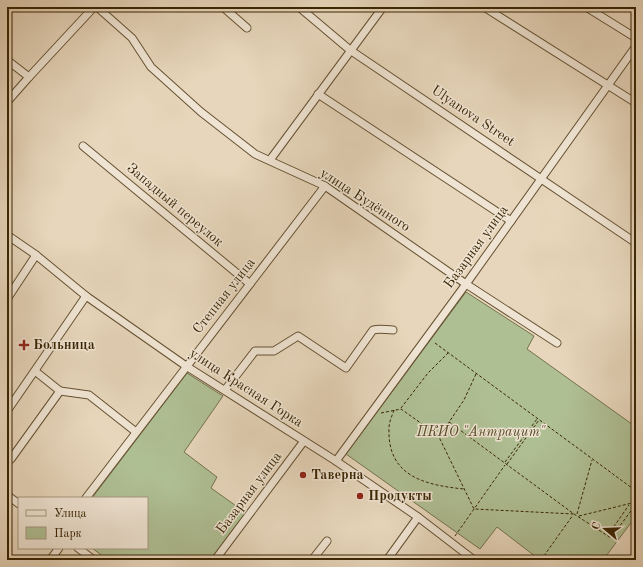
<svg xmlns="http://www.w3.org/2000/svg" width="643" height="567" viewBox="0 0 643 567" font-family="'Old Standard TT',serif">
	<rect width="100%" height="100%" fill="#e7d6bb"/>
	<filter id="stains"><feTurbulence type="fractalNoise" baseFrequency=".005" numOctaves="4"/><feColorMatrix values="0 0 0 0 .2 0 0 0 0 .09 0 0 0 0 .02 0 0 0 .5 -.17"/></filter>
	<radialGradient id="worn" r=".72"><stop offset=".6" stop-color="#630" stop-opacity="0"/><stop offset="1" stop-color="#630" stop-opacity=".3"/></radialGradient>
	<g fill="#afbf94" stroke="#74724c">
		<polygon points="466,292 534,336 527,349 636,427 636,516 603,560 540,560 497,527 480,549 346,454"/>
		<polygon points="187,373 223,396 184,452 217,477 211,488 246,513 210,560 108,560 92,548 147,548 147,498 92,498"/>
	</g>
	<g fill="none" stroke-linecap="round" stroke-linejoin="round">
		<g stroke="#655131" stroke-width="9">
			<g id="minor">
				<polyline points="97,7 132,38 151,67 201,112 255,154 325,186 466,284 557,343"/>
				<polyline points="223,7 247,28"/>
				<polyline points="299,7 350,50 636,243"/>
				<polyline points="484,7 636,103"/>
				<polyline points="586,7 636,38"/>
				<polyline points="7,60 29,77"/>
				<polyline points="318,94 511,221"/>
				<polyline points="7,102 29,77 94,7"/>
				<polyline points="83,146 250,284"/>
				<polyline points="270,160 383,7"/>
				<polyline points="7,235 36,255 86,296 186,366 336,461 418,517 474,560"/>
				<polyline points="7,299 36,255"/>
				<path d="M225 390 255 351H274L298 336 346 368 373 330C380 328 386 330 393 330"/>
				<polyline points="60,391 89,395 136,432"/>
				<polyline points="7,411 86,296"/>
				<polyline points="7,455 11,459 60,391 35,371"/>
				<polyline points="336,461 466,284 636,46"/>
				<polyline points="7,495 19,504"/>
				<polyline points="86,498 325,186"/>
				<polyline points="78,548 94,560"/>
				<polyline points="50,560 59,548"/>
				<polyline points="215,560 304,441"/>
				<polyline points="312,560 327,541"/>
				<polyline points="387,560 418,517"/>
			</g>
		</g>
		<g stroke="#3a2503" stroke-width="1" stroke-dasharray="3 2" stroke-linecap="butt">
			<polyline points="435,343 636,491"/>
			<polyline points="476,374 464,400 439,437 474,509 574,514"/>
			<polyline points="401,408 428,373 448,353"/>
			<path d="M394 410C392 416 389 422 389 428 387 476 424 485 464 489"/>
			<polyline points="381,413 401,409 439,436"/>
			<polyline points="449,422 574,514 611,538 636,504"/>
			<polyline points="505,462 537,419"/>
			<polyline points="507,464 539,420"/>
			<polyline points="577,514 592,460"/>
			<polyline points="579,516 636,502"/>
			<polyline points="608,535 629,505"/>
			<polyline points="455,536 505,465"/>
			<polyline points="541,560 573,515"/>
		</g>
		<use href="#minor" stroke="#efe4d3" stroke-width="7"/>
	</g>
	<g fill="#8f2418" stroke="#efe4d3" stroke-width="1.5">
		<path d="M22 339h4v4h4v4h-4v4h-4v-4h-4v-4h4z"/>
		<circle cx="303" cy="475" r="4"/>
		<circle cx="360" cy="496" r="4"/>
	</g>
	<g text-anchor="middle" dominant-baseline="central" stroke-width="3" stroke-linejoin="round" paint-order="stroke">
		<g font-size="14" fill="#3a2503" stroke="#efe4d3">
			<text transform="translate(473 116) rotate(34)">Ulyanova Street</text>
			<text transform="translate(365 200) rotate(33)">улица Будённого</text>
			<text transform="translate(175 205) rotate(40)">Западный переулок</text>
			<text transform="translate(476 247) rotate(-54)">Базарная улица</text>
			<text transform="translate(224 296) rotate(-52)">Степная улица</text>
			<text transform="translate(246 388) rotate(33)">улица Красная Горка</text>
			<text transform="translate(249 493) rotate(-53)">Базарная улица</text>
		</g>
		<g font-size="14" font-weight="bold" fill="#3a2503" stroke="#efe4d3" text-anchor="start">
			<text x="33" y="345">Больница</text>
			<text x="311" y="475">Таверна</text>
			<text x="368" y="496">Продукты</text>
		</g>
		<g font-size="14" font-style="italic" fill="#574c27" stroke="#efe4d3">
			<text x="481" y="432">ПКИО "Антрацит"</text>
		</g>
	</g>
	<rect width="643" height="567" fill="none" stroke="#e7d6bb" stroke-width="24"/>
	<rect x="8" y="8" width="627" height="551" fill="none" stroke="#3a2503" stroke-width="2"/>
	<rect x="12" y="12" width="619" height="543" fill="none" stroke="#3a2503"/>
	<rect x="18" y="497" width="130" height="52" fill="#efe4d3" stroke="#a79880"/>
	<rect x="26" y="510" width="20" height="6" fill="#efe4d3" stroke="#a79880"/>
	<text x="54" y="517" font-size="12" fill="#3a2503">Улица</text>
	<rect x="26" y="527" width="20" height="12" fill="#afbf94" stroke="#a79880"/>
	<text x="54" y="537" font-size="12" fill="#3a2503">Парк</text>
	<g transform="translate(605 529) rotate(289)" stroke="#efe4d3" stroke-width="3" paint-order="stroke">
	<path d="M0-3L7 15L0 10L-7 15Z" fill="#3a2503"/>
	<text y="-6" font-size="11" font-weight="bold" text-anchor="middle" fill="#3a2503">С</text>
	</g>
	<rect width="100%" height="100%" filter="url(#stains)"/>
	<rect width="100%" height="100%" fill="url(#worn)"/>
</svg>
